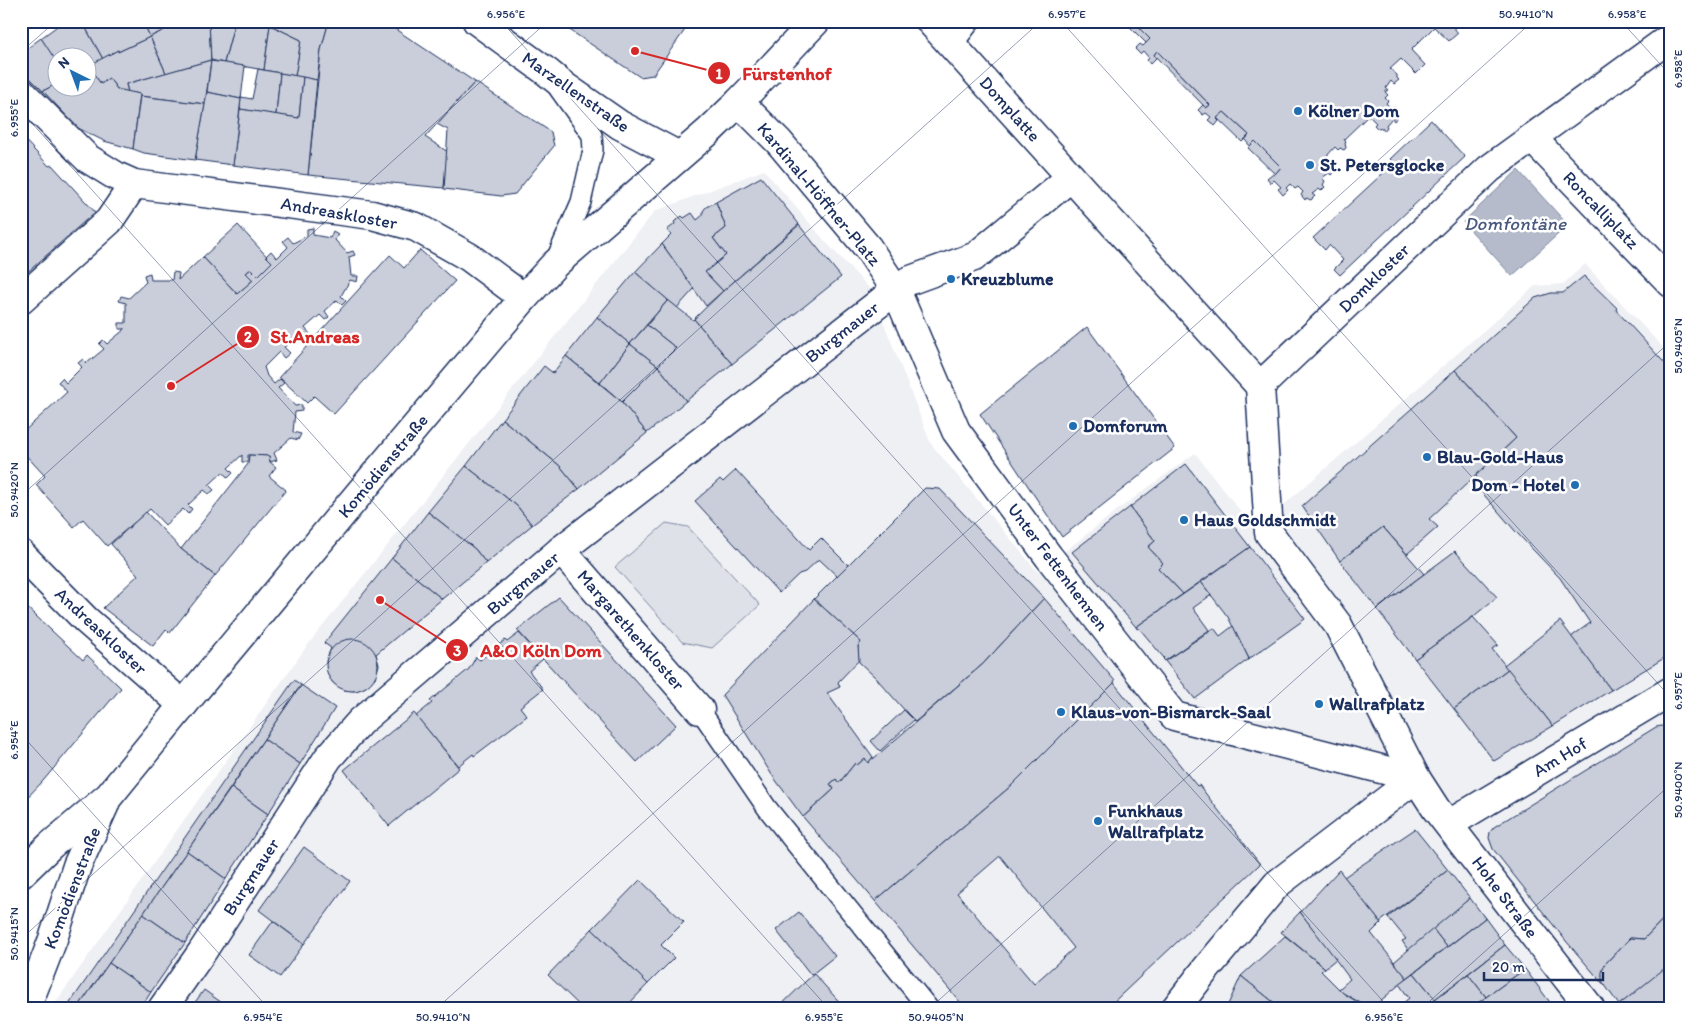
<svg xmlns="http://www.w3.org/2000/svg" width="1692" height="1030" viewBox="0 0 1692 1030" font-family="Itim,sans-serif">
	<rect width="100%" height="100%" fill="#fff"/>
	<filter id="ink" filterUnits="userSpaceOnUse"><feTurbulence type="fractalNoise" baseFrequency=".02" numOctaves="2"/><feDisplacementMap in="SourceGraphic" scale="10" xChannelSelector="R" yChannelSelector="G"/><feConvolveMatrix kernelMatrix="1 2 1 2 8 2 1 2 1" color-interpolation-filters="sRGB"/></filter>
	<g filter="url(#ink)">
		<polygon fill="#eff0f4" points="764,170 825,241 871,290 931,444 1038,572 1124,505 1195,453 1255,530 1535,286 1563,284 1585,264 1671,356 1671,1009 51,1009 306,647 655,211"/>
		<polygon fill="#dee1e7" stroke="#7c88a2" points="666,523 688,527 760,605 712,648 682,642 615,567"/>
		<polygon fill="#b5bbca" stroke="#77839f" points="1518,170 1568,225 1512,276 1463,222"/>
		<g fill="#caceda" stroke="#1b2f5e" fill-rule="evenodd">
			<polygon points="64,21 82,21 103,59 88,66 88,58 58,58 57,64 41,38"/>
			<polygon points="82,21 143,21 150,37 118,52 118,50 103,59"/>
			<polygon points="143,21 183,21 150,37"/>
			<polygon points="183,21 209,21 211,60 166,73 150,37"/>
			<polygon points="209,21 235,21 224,63 211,60"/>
			<polygon points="235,21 262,21 270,25 264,70 224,63"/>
			<polygon points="272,21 329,21 321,50 317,80 295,76 301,40 270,25"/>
			<polygon points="329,21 383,21 475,82 425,137 448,152 444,188 308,175 321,50"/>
			<polygon points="556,21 680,21 687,27 653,75 640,77"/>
			<polygon points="1124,21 1132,21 1150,39 1146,43"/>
			<polygon points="1132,21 1448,21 1458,33 1449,41 1434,27 1411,50 1425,65 1416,74 1401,59 1390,69 1397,75 1397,78 1399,80 1394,84 1391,81 1386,88 1388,90 1385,92 1388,95 1385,98 1388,101 1386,103 1392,109 1394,107 1398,111 1395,115 1397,118 1394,121 1392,118 1386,125 1387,127 1384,131 1382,128 1378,129 1374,125 1376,123 1370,117 1367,117 1344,139 1346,142 1345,143 1346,148 1344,150 1340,148 1338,150 1335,147 1324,159 1333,166 1332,167 1334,172 1331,175 1329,173 1322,178 1325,181 1323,185 1325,187 1321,191 1319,189 1312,194 1315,196 1311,200 1306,198 1305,200 1301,195 1303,192 1298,187 1295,189 1290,184 1286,188 1288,190 1283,195 1278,189 1281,187 1274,180 1271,183 1267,178 1272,174 1274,175 1281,167 1255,141 1250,146 1245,140 1249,135 1224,112 1217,119 1219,121 1215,126 1208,120 1211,117 1206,113 1203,115 1198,110 1203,105 1206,108 1210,105 1157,51 1154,55 1156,58 1150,64 1147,60 1149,58 1143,51 1140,54 1135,49 1140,44 1143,46 1150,39"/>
			<polygon points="270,25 301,40 295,76 264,70"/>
			<polygon points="150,37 166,73 126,84 128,92 117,89 109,78 101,84 88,66 118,50 118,52"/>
			<polygon points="41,38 58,64 58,83 43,91 21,69 21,53"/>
			<polygon points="1157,51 1210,105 1206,108 1154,55"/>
			<polygon points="211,60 205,104 140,96 140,94 128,92 126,84"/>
			<polygon points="211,61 245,66 241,99 207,92"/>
			<polygon points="88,66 101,84 109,78 117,89 140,94 133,149 104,141 78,128 43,91 58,83 58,88 88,88"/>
			<polygon points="258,69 280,73 276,115 240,109 241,97 252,99"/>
			<polygon points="280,73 303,77 299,118 276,115"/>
			<polygon points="303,77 317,80 308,175 233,165 240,109 299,118"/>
			<polygon points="475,82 551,132 554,146 515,194 501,196 444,189 448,130 437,124"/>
			<polygon points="207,92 241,99 233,165 195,160"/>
			<polygon points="140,96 205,104 195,160 144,153 133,149"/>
			<polygon points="1224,112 1249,135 1242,142 1217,118"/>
			<polygon points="1431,120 1465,157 1340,275 1334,269 1343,260 1329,245 1325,250 1313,238 1394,163 1390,159"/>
			<polygon points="21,136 49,166 52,165 95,212 21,278"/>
			<polygon points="1255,141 1281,167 1275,174 1248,148"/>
			<polygon points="761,177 799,224 723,291 705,272 726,255 713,238 726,228 716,202"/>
			<polygon points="716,202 726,228 713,238 726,255 705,272 723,291 706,306 662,244 671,235 667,230 675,224 674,222 682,216 684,218 692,213 697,220 703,215 703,211 706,207"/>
			<polygon points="238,225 272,262 258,276 251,269 246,273 253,280 237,294 203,257"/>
			<polygon points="799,225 841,277 732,364 694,319 723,291"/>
			<polygon points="313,228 313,235 330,238 333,231 338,234 335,240 347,253 353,251 355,255 349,257 351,276 358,276 357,282 350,280 341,296 346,301 342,305 337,300 325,311 329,317 325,320 320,315 305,328 310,334 306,338 301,333 284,347 290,353 284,358 279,352 264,367 267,376 274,384 280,379 284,383 278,388 295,406 302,405 302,411 295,412 293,432 301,434 298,440 291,438 274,453 277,460 270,462 269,456 248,455 248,462 242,462 242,455 228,468 233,473 228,478 223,472 209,485 214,490 209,494 204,490 188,505 192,509 188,514 183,509 165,525 150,509 107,546 83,519 74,527 36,485 45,476 21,450 21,434 67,392 58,382 62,378 66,383 82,367 78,363 83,359 87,363 104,349 99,344 103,340 107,344 125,329 119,329 119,323 126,323 126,303 119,301 121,296 129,298 146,282 144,275 150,273 151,280 172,280 173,272 179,273 178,280 203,257 237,294 253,280 246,273 251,269 258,276 272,262 266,256 271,251 277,258 288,247 283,241 288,237 293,243 307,236 307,229"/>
			<polygon points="662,244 694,289 677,308 635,272"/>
			<polygon points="420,250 455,281 334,414 314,396 307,403 279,377 390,255 404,268"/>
			<polygon points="635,272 668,300 630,344 597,317"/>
			<polygon points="1584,276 1617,308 1616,310 1671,370 1671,654 1611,690 1571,637 1590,623 1560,578 1516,532 1479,489 1476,475 1516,438 1455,370 1535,298 1551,293 1563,293"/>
			<polygon points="668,300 693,320 694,319 732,364 686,401 658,366 676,348 647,325"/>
			<polygon points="597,317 630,344 600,383 566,356"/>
			<polygon points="647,325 676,348 658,366 630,344"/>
			<polygon points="1087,327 1175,448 1062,537 980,414"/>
			<polygon points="630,344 658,366 622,402 600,383"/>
			<polygon points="566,356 622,402 647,433 579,489 560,466 502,419 544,366 553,373"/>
			<polygon points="658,366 686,401 647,433 622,402"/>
			<polygon points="1455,370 1516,438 1429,519 1438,527 1407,554 1383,527 1340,561 1302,506"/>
			<polygon points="502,419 560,466 579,489 532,525 517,506 466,466"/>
			<polygon points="249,455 269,456 270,462 276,467 269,476 286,490 215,576 181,549 248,464"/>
			<polygon points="1186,464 1250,547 1183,594 1158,568 1163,563 1148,547 1155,541 1130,507"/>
			<polygon points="466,466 517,506 532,525 486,563 475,549 428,512"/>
			<polygon points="736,470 809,550 821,538 848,565 837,576 819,559 805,572 799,574 779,593 695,501 720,479 723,482"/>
			<polygon points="925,488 940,489 1044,598 983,664 915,722 876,678 859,662 858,658 858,646 861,642 814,599"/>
			<polygon points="1130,507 1155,541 1148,547 1163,563 1158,568 1183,594 1136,627 1072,552"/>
			<polygon points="146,512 181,549 215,576 170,633 166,629 153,646 103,608 138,575 111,544"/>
			<polygon points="428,512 475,549 486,563 442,599 392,558"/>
			<polygon points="1383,527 1424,574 1377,609 1340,561"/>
			<polygon points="1250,547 1305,619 1249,659 1228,617 1201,582"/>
			<polygon points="1455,551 1497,597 1469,620 1415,659 1377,609"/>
			<polygon points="392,558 442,599 376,654 379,665 375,678 366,687 355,691 344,690 333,683 328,675 326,661 331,648 324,643"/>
			<polygon points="1201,582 1211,595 1193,608 1209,630 1165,661 1163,659 1164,658 1139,628 1137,629 1136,627"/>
			<polygon points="559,597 676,725 637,762 517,630"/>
			<polygon points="1044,598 1115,681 1114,683 1011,786 875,901 803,817 834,789 830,784 836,779 839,783 855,763 857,765 865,758 868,763 873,757 873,759 983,664"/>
			<polygon points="814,599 861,642 858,646 859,660 838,682 840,687 827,693 873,757 868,763 865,758 857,765 855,763 839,783 836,779 830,784 834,789 803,817 772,775 722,695"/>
			<polygon points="21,602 83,660 87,655 121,688 43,781 21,804"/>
			<polygon points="1473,617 1498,645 1492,649 1508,669 1454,709 1415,659"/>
			<polygon points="1560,621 1611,690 1553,726 1504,665"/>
			<polygon points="1233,626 1249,659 1195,699 1165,661 1214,628 1220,636"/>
			<polygon points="519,633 543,659 529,671 543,689 520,707 527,716 474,756 473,754 458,766 416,716 432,703 430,701 469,669 476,657 480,660 505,640 507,642"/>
			<circle cx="352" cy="665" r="26"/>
			<polygon points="1508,669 1553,726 1494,761 1454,709"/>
			<polygon points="294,680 301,685 187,851 77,1009 72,1009 68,1006"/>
			<path d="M1114 683 1197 786 1199 785 1260 864 1106 1009H966L875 901 1011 786ZM1000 856 1074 948 1034 984 957 893Z"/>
			<polygon points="301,685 335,708 300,764 264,739"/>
			<polygon points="904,710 914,720 880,751 871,741"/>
			<polygon points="414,713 459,768 389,826 344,770"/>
			<polygon points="1662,726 1671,728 1671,911 1644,939 1630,938 1605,964 1602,975 1605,986 1566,941 1493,849 1489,838 1490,832 1494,827 1656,727"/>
			<polygon points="264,739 300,764 268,814 231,788"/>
			<polygon points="231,788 268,814 226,879 187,851"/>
			<polygon points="1415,829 1448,870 1380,922 1344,877"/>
			<polygon points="304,847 350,881 304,944 259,910"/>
			<polygon points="187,851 226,879 185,943 143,914"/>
			<polygon points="1339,870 1381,923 1371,933 1407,978 1371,1009 1343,993 1339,989 1350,979 1300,912"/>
			<polygon points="1448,870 1470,898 1409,951 1402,941 1406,939 1388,917"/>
			<polygon points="640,880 684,922 661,945 674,958 648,984 592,929"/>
			<polygon points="1470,898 1485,918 1447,947 1433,929"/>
			<polygon points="1671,911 1671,965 1619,1005 1602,981 1602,972 1605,964 1630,938 1644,939"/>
			<polygon points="799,912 835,956 811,975 776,930"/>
			<polygon points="1300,912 1336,959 1325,968 1281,932"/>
			<polygon points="143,914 185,943 151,992 109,963"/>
			<polygon points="1485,918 1505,945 1435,999 1414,973"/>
			<polygon points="273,921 304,944 280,977 249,955"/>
			<polygon points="592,929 648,984 624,1009 615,1009 608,1003 603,1009 583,1009 548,975"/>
			<polygon points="1433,929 1447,947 1407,978 1394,962"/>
			<polygon points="1285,936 1325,968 1321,971 1343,993 1369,1009 1282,1009 1241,976"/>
			<polygon points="1505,945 1525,969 1486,997 1468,974"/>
			<polygon points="109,963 151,992 140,1009 77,1009"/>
			<polygon points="1670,964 1671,1000 1660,1009 1622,1009 1619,1005"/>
			<polygon points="1525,969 1555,1009 1469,1009 1486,997"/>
			<polygon points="1414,973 1435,999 1443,1009 1396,1009 1409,998 1399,984"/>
			<polygon points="814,974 846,1009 777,1009 806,981"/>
			<polygon points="1468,974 1486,997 1469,1009 1443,1009 1435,999"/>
			<polygon points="1241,976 1282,1009 1226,1009"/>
			<polygon points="204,990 218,1000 231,1009 190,1009"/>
			<polygon points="1671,1000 1671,1009 1660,1009"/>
		</g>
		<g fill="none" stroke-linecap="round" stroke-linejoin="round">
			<g stroke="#1b2f5e" stroke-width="22">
				<g id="service">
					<polyline points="557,257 581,202 593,150 592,135 559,89"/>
					<polyline points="700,710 767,808 929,1009"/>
				</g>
			</g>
			<g stroke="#1b2f5e" stroke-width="31">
				<g id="pedestrian">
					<polyline points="930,21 1260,386 1489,169 1671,37"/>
					<polyline points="949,42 965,21"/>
					<polyline points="21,92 87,158 116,176 134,184 372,215 416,227 469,257 524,298"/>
					<polyline points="739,102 779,142 868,248 896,290 956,431 1049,557 1174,716 1416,778"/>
					<polyline points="1532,138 1671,283"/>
					<polyline points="982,251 1071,177"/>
					<polyline points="896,290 908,281 974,257"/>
					<polyline points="21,300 109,221 134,184"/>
					<polyline points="1260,386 1269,533 1338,625 1416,778 1436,809 1591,1009"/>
					<polyline points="21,554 86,620 183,705"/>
					<polyline points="1449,824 1671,691"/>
					<polyline points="1175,1009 1206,969 1277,884 1416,778"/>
				</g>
			</g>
			<g stroke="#1b2f5e" stroke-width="31">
				<g id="minor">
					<polyline points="477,21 547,72 564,86 620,125 679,156"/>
					<polyline points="561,550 700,710"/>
					<polyline points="21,874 51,845 109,796 183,705 373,477 524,298 555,264 709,131 739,102 816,21"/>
					<polyline points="26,1009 53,939 77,866 105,804"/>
					<polyline points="162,1009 202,952 328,758 360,722 561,550 896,290"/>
				</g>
			</g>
			<use href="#service" stroke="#fff" stroke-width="19"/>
			<use href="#pedestrian" stroke="#fff" stroke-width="28"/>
			<use href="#minor" stroke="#fff" stroke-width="28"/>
		</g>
	</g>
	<path fill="none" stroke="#1b2f5e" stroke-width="1" stroke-opacity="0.45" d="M501 21 1390 1009M1061 21 1671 698M1621 21 1671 76M21 52 56 21M21 111 829 1009M21 496 548 21M21 734 269 1009M21 939 1041 21M436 1009 1533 21M929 1009 1671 341M1421 1009 1671 784"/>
	<g fill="#1f6fb2" stroke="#fff" stroke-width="2">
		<circle cx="1298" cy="111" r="5"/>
		<circle cx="1310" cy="165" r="5"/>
		<circle cx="951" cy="279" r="5"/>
		<circle cx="1073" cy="426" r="5"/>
		<circle cx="1427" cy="457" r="5"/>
		<circle cx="1575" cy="485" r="5"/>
		<circle cx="1184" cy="520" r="5"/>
		<circle cx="1319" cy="704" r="5"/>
		<circle cx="1061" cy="712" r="5"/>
		<circle cx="1098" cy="821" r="5"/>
	</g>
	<g text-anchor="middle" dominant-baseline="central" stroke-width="5" stroke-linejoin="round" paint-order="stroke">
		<g font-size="18" fill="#1b2f5e" stroke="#fff">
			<text transform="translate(576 92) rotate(35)">Marzellenstraße</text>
			<text transform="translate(1010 109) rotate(48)">Domplatte</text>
			<text transform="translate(819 194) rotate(50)">Kardinal-Höffner-Platz</text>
			<text transform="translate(1601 210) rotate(46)">Roncalliplatz</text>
			<text transform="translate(339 213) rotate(10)">Andreaskloster</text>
			<text transform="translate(1374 278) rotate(-44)">Domkloster</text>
			<text transform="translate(842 332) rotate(-38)">Burgmauer</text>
			<text transform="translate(383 466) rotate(-50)">Komödienstraße</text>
			<text transform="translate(1058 567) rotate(53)">Unter Fettenhennen</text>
			<text transform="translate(523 583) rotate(-40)">Burgmauer</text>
			<text transform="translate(631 630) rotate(49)">Margarethenkloster</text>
			<text transform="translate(101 631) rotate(43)">Andreaskloster</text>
			<text transform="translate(1560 757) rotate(-31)">Am Hof</text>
			<text transform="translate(251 877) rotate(-57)">Burgmauer</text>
			<text transform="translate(72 888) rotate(-69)">Komödienstraße</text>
			<text transform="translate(1505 897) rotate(53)">Hohe Straße</text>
		</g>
		<g font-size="18" font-weight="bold" fill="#1b2f5e" stroke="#fff" text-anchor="start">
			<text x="1308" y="111">Kölner Dom</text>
			<text x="1320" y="165">St. Petersglocke</text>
			<text x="961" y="279">Kreuzblume</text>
			<text x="1083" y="426">Domforum</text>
			<text x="1437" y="457">Blau-Gold-Haus</text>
			<text x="1565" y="485" text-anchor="end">Dom - Hotel</text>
			<text x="1194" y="520">Haus Goldschmidt</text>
			<text x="1329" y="704">Wallrafplatz</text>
			<text x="1071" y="712">Klaus-von-Bismarck-Saal</text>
			<text x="1108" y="811">Funkhaus<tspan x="1108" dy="21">Wallrafplatz</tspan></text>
		</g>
		<g font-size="19" font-style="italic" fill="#49597e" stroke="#fff">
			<text x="1515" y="223">Domfontäne</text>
		</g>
	</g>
	<path fill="none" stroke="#d62828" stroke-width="2" d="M635 51L719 73M171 386L248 337M380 600L457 650"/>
	<g fill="#d62828" stroke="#fff" stroke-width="2">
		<circle cx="635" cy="51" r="5"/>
		<circle cx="171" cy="386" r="5"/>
		<circle cx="380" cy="600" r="5"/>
		<circle cx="719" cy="73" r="12"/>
		<circle cx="248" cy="337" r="12"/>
		<circle cx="457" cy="650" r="12"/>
	</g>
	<g font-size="15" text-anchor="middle" font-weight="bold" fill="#fff">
		<text x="719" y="79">1</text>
		<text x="248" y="342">2</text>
		<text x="457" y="656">3</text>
	</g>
	<g font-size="19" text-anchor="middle" font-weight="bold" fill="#d62828" stroke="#fff" stroke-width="5" stroke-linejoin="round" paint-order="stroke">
		<text x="787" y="80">Fürstenhof</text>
		<text x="315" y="343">St.Andreas</text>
		<text x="541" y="657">A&amp;O Köln Dom</text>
	</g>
	<rect width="1692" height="1030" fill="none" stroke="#fff" stroke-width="55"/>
	<g transform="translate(72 72) rotate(318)"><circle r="24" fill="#ffffff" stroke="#a4acbf"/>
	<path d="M0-4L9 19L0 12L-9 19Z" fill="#1f6fb2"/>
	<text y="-8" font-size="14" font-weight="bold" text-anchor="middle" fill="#1b2f5e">N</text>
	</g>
	<path d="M1484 972v8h119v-8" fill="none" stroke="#1b2f5e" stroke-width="2.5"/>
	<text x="1492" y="972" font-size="15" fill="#1b2f5e" stroke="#ffffff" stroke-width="4" paint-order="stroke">20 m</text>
	<rect x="28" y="28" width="1636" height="974" fill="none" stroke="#1b2f5e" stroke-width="2"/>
	<g font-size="12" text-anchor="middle" fill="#1b2f5e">
		<text x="506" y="18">6.956°E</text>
		<text x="1067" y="18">6.957°E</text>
		<text x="1526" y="18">50.9410°N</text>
		<text x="1627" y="18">6.958°E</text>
		<text transform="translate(1678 69) rotate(-90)" y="4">6.958°E</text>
		<text transform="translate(14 118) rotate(-90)" y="4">6.955°E</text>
		<text transform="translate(1678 346) rotate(-90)" y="4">50.9405°N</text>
		<text transform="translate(14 490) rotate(-90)" y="4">50.9420°N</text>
		<text transform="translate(1678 691) rotate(-90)" y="4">6.957°E</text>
		<text transform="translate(14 740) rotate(-90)" y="4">6.954°E</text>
		<text transform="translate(1678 790) rotate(-90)" y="4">50.9400°N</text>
		<text transform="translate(14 934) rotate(-90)" y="4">50.9415°N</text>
		<text x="263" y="1021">6.954°E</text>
		<text x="443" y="1021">50.9410°N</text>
		<text x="824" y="1021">6.955°E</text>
		<text x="936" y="1021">50.9405°N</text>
		<text x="1384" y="1021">6.956°E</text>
	</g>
</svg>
